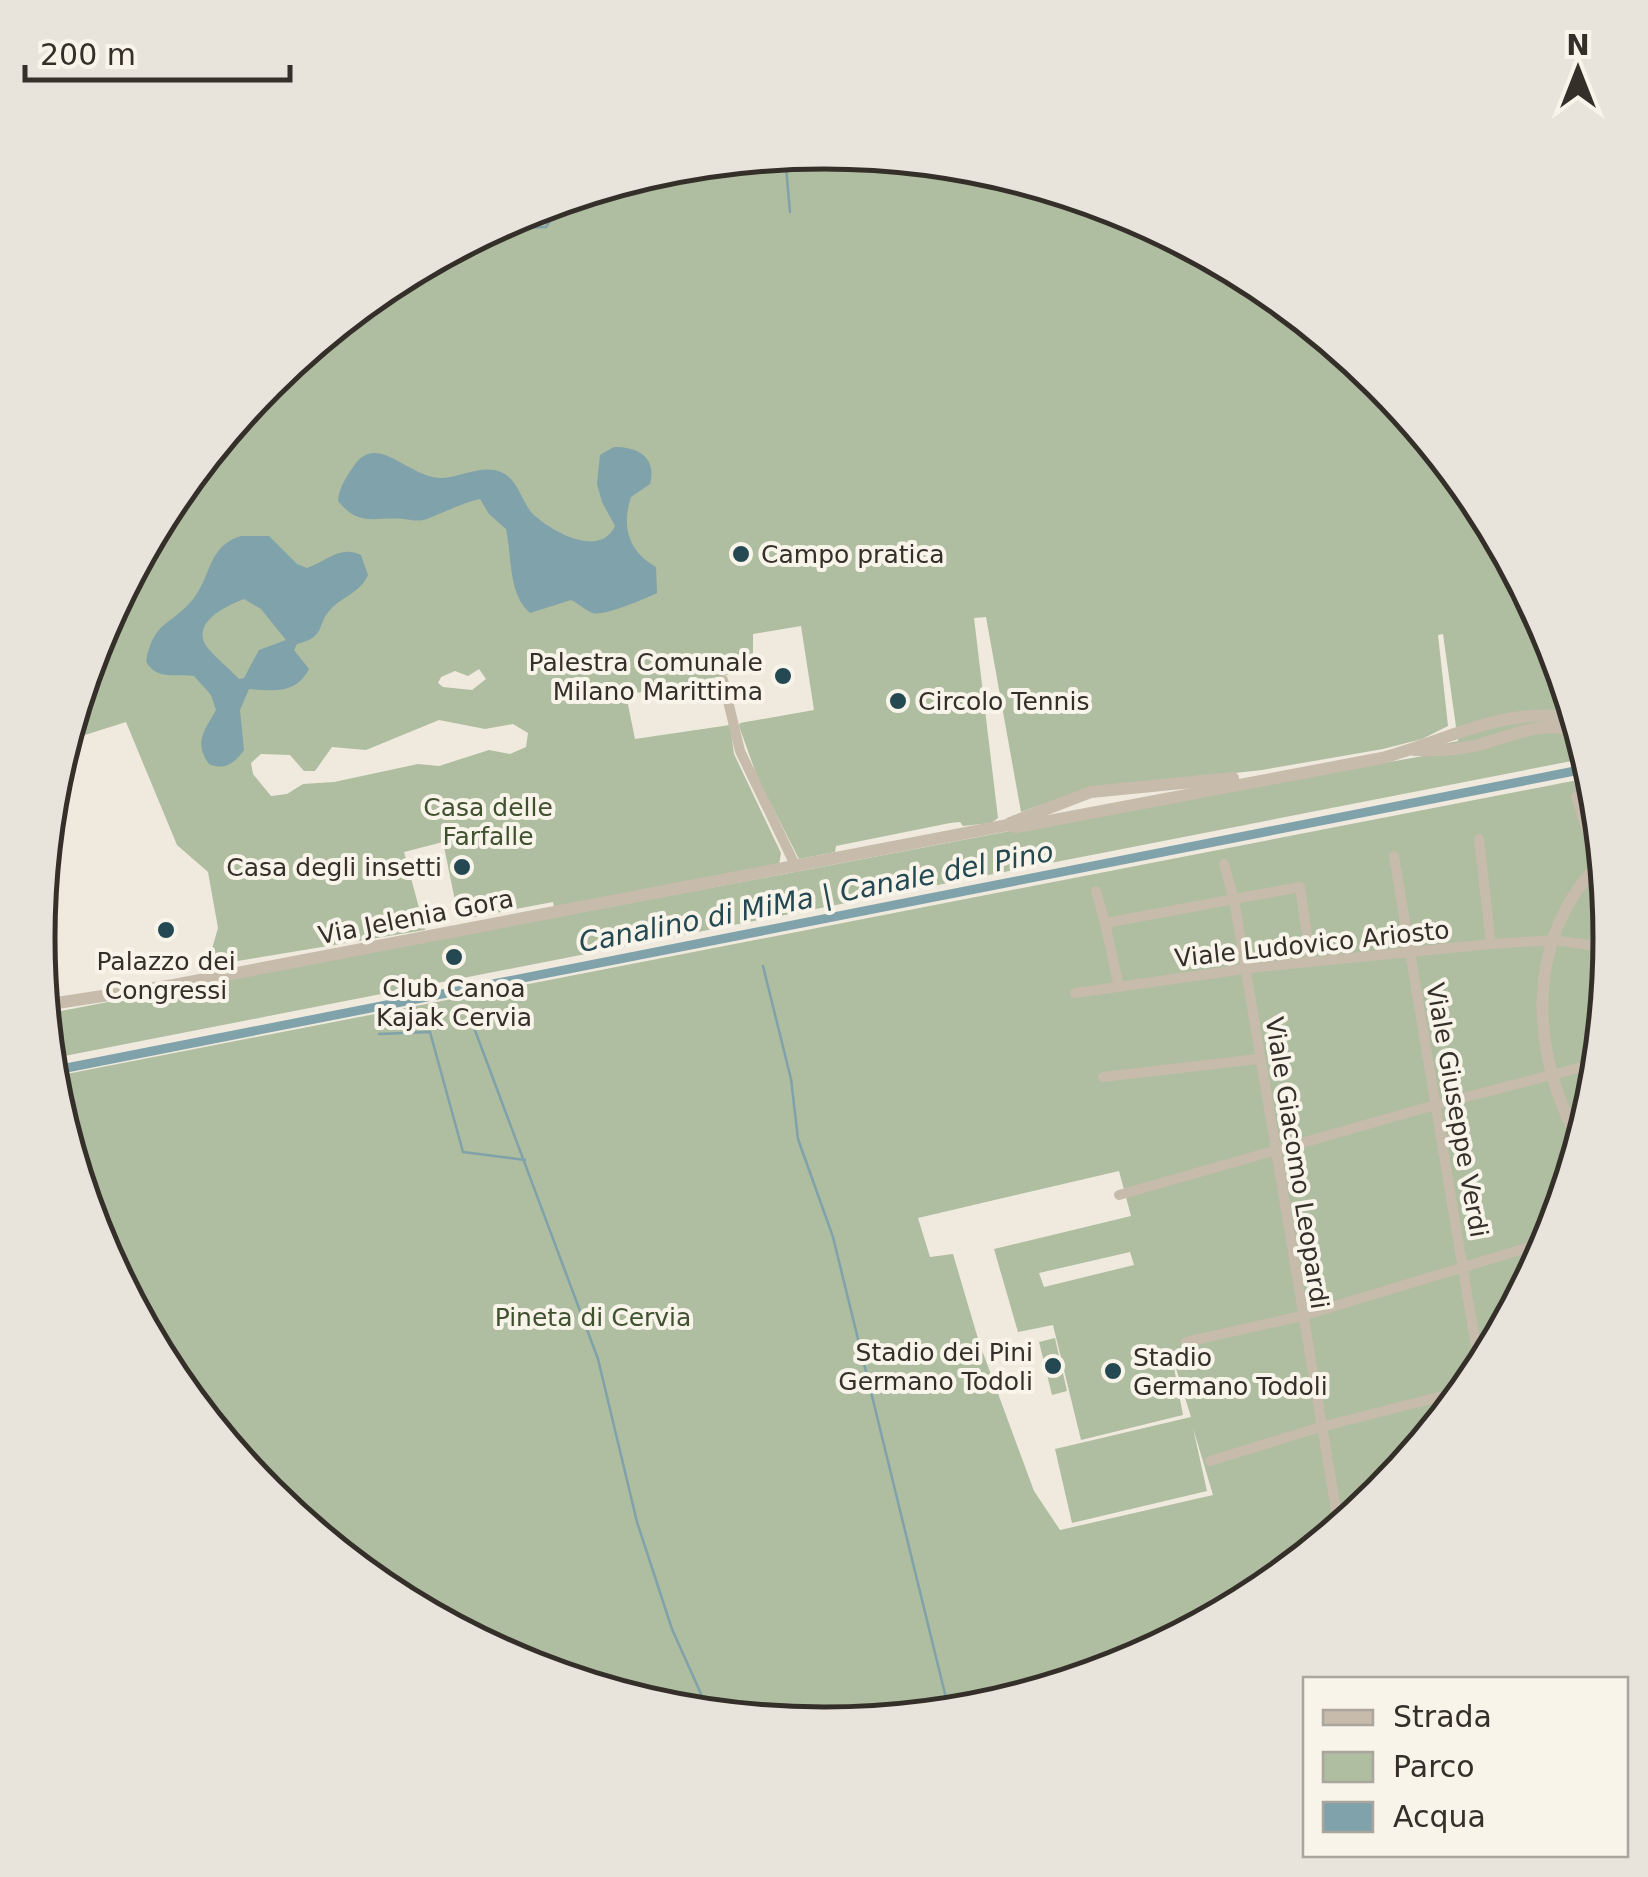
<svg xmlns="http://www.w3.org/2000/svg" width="1648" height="1877" viewBox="0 0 1648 1877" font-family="'DejaVu Sans',sans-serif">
	<rect width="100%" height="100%" fill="#f0eade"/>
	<g fill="#afbda0" fill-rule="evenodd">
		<path d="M825 152 978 167 1126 212 1261 285 1381 383 1478 502 1551 638 1587 758 49 1059 45 1014 1169 801 1429 755 1438 745 1458 741 1443 634 1438 635 1448 726 1422 739 1383 749 1262 770 1087 789 1021 812 986 617 974 618 998 818 991 823 963 826 960 822 950 823 836 846 835 852 799 859 758 779 739 726 740 723 814 710 801 626 753 634V670L626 695 635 739 730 725 734 754 781 853 779 865 554 907 553 902 459 920 443 842 404 852 425 930 207 966 218 928 208 872 177 845 126 722 66 741 98 637 170 501 268 382 388 284 524 212 671 167ZM479 669 486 679 472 690 443 687 438 683 441 677 455 671 468 676ZM439 720 485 729 513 724 528 733 526 747 510 754 489 750 439 766 418 764 334 782 303 784 287 794 271 796 253 774 251 763 261 754 290 755 304 771H315L332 747 366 750Z"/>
		<path d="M1593 777 1610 939 1595 1092 1550 1240 1478 1376 1380 1495 1260 1593 1124 1665 977 1710 823 1725 670 1710 522 1665 387 1592 267 1494 170 1375 97 1239 53 1091 51 1077ZM1119 1171 1131 1216 994 1249 1018 1332 1053 1325 1081 1440 1183 1415 1171 1352 1191 1417 1055 1449 1072 1523 1207 1491 1193 1428 1213 1495 1060 1530 1034 1491 979 1342 953 1254 930 1257 918 1218ZM1130 1252 1134 1265 1044 1287 1039 1273Z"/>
		<polygon points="1055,1338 1067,1391 1052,1395 1039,1342"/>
	</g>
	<g fill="#80a2aa" fill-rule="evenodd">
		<path d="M614 447C638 447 657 457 650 484L631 497C621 527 629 552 656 567L657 593C647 598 602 617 593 613 586 611 578 603 571 600L530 613C508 594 512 556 506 529L489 514 480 499C462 503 445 512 427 519 418 522 412 520 404 519 375 516 360 528 338 501 339 487 346 478 353 467 377 430 407 478 442 478 461 477 485 463 503 473 520 482 522 505 535 516 555 533 600 558 615 526L602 502 597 484 600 455Z"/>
		<path d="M241 536H269L297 564 307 568C327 561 340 545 361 555L368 575C360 593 343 596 331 609 316 624 327 637 297 644L294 650 309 669C296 694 274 691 249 689L240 710 244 750C235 763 224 771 209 764 193 742 205 730 216 710L211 695 194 676C175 673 156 681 146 661 154 619 172 626 194 598 212 574 208 546 241 536ZM244 599 261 609 286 640 259 650 244 678 239 679C231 670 210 653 205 644 193 621 228 605 244 599Z"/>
	</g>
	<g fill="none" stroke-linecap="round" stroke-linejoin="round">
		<g stroke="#80a2aa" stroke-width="2.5">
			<polyline points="785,156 790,212"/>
			<polyline points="491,229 546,227 554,215 557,202"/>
			<polyline points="763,966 791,1079 798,1139 833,1237 948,1706"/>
			<polyline points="473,1025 598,1359 637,1522 672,1629 710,1714"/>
			<polyline points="379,1034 430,1032 463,1152 525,1160"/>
			<polyline points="853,1722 1047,1689"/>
		</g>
		<polyline stroke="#80a2aa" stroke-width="9" points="51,1071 1590,768"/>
		<g stroke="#c7bcab" stroke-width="10">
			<polyline points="723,680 740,751 796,867"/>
			<polyline points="1576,797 1598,865"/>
			<polyline points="1479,839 1491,944"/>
			<polyline points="1394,856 1480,1371"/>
			<polyline points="1224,864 1234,899 1339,1528"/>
			<polyline points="1096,891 1105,923"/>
			<polyline points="1119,987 1105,923 1300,887 1311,961"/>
			<polyline points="1075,993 1251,968 1491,944 1554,940 1610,948"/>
			<polyline points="1103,1077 1258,1059"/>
			<polyline points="1119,1195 1435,1105 1598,1063"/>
			<polyline points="1186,1342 1302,1316 1550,1241"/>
			<polyline points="1210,1461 1321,1427 1466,1390"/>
			<polyline points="1263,1576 1290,1569"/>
		</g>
		<g stroke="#c7bcab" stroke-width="12">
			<path d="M1414 750C1435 751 1458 750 1478 745 1512 736 1545 718 1579 733"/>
			<polyline points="1010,823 1091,792 1233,778"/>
			<path d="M44 1005 174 985 1008 825 1016 827 1382 758C1451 739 1499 708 1575 717"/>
			<path d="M1580 1142C1529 1053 1524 936 1603 860"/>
		</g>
	</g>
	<g fill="#244952" stroke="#f8f4ea" stroke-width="4">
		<circle cx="741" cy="554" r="10"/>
		<circle cx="783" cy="676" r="10"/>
		<circle cx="898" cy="701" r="10"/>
		<circle cx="462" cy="867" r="10"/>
		<circle cx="166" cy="930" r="10"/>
		<circle cx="454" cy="957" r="10"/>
		<circle cx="1053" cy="1366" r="10"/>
		<circle cx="1113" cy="1371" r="10"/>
	</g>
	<g text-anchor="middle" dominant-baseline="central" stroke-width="8" stroke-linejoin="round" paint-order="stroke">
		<g font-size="25" fill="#352f2a" stroke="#f8f4ea" text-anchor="start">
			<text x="761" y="554">Campo pratica</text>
			<text x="763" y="662" text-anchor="end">Palestra Comunale<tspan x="763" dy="29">Milano Marittima</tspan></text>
			<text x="918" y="701">Circolo Tennis</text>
			<text x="442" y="867" text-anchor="end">Casa degli insetti</text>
			<text x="166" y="961" text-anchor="middle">Palazzo dei<tspan x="166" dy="29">Congressi</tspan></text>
			<text x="454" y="988" text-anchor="middle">Club Canoa<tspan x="454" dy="29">Kajak Cervia</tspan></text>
			<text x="1033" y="1352" text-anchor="end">Stadio dei Pini<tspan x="1033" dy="29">Germano Todoli</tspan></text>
			<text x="1133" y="1357">Stadio<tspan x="1133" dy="29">Germano Todoli</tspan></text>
		</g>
		<g font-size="25" fill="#405130" stroke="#f8f4ea">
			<text x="488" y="807">Casa delle<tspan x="488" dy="29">Farfalle</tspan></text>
			<text x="593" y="1317">Pineta di Cervia</text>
		</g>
		<g font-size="25" fill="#352f2a" stroke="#f8f4ea">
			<text transform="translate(416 917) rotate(-11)">Via Jelenia Gora</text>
			<text transform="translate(1312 944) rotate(-6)">Viale Ludovico Ariosto</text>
			<text transform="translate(1457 1110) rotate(80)">Viale Giuseppe Verdi</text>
			<text transform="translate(1297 1163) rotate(81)">Viale Giacomo Leopardi</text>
		</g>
		<g font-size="28" font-style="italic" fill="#244952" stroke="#f8f4ea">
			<text transform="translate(816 897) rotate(-11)">Canalino di MiMa | Canale del Pino</text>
		</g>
	</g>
	<path d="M0 0H1648V1877H0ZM55 938a769 769 0 1 1 1538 0a769 769 0 1 1-1538 0Z" fill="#e8e4db" fill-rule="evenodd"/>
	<path fill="none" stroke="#352f2a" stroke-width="5" d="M55 938a769 769 0 1 1 1538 0a769 769 0 1 1-1538 0Z"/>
	<rect x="1303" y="1677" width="325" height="180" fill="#f8f4ea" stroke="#aaa59d" stroke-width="2.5"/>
	<rect x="1323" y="1710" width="50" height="15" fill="#c7bcab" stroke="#aaa59d" stroke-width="2.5"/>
	<text x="1393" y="1727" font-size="30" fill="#352f2a">Strada</text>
	<rect x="1323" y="1752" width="50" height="30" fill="#afbda0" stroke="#aaa59d" stroke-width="2.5"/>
	<text x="1393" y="1777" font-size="30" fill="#352f2a">Parco</text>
	<rect x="1323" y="1802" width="50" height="30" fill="#80a2aa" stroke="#aaa59d" stroke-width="2.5"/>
	<text x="1393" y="1827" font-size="30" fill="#352f2a">Acqua</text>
	<g transform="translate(1578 70)" stroke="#f8f4ea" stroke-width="8" paint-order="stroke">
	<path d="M0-8L18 38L0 25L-18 38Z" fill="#352f2a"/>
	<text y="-15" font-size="28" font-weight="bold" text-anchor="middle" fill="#352f2a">N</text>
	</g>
	<path d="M25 65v15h265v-15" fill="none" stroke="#352f2a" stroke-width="5"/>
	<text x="40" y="65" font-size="30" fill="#352f2a" stroke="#f8f4ea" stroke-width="8" paint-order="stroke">200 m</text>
</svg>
